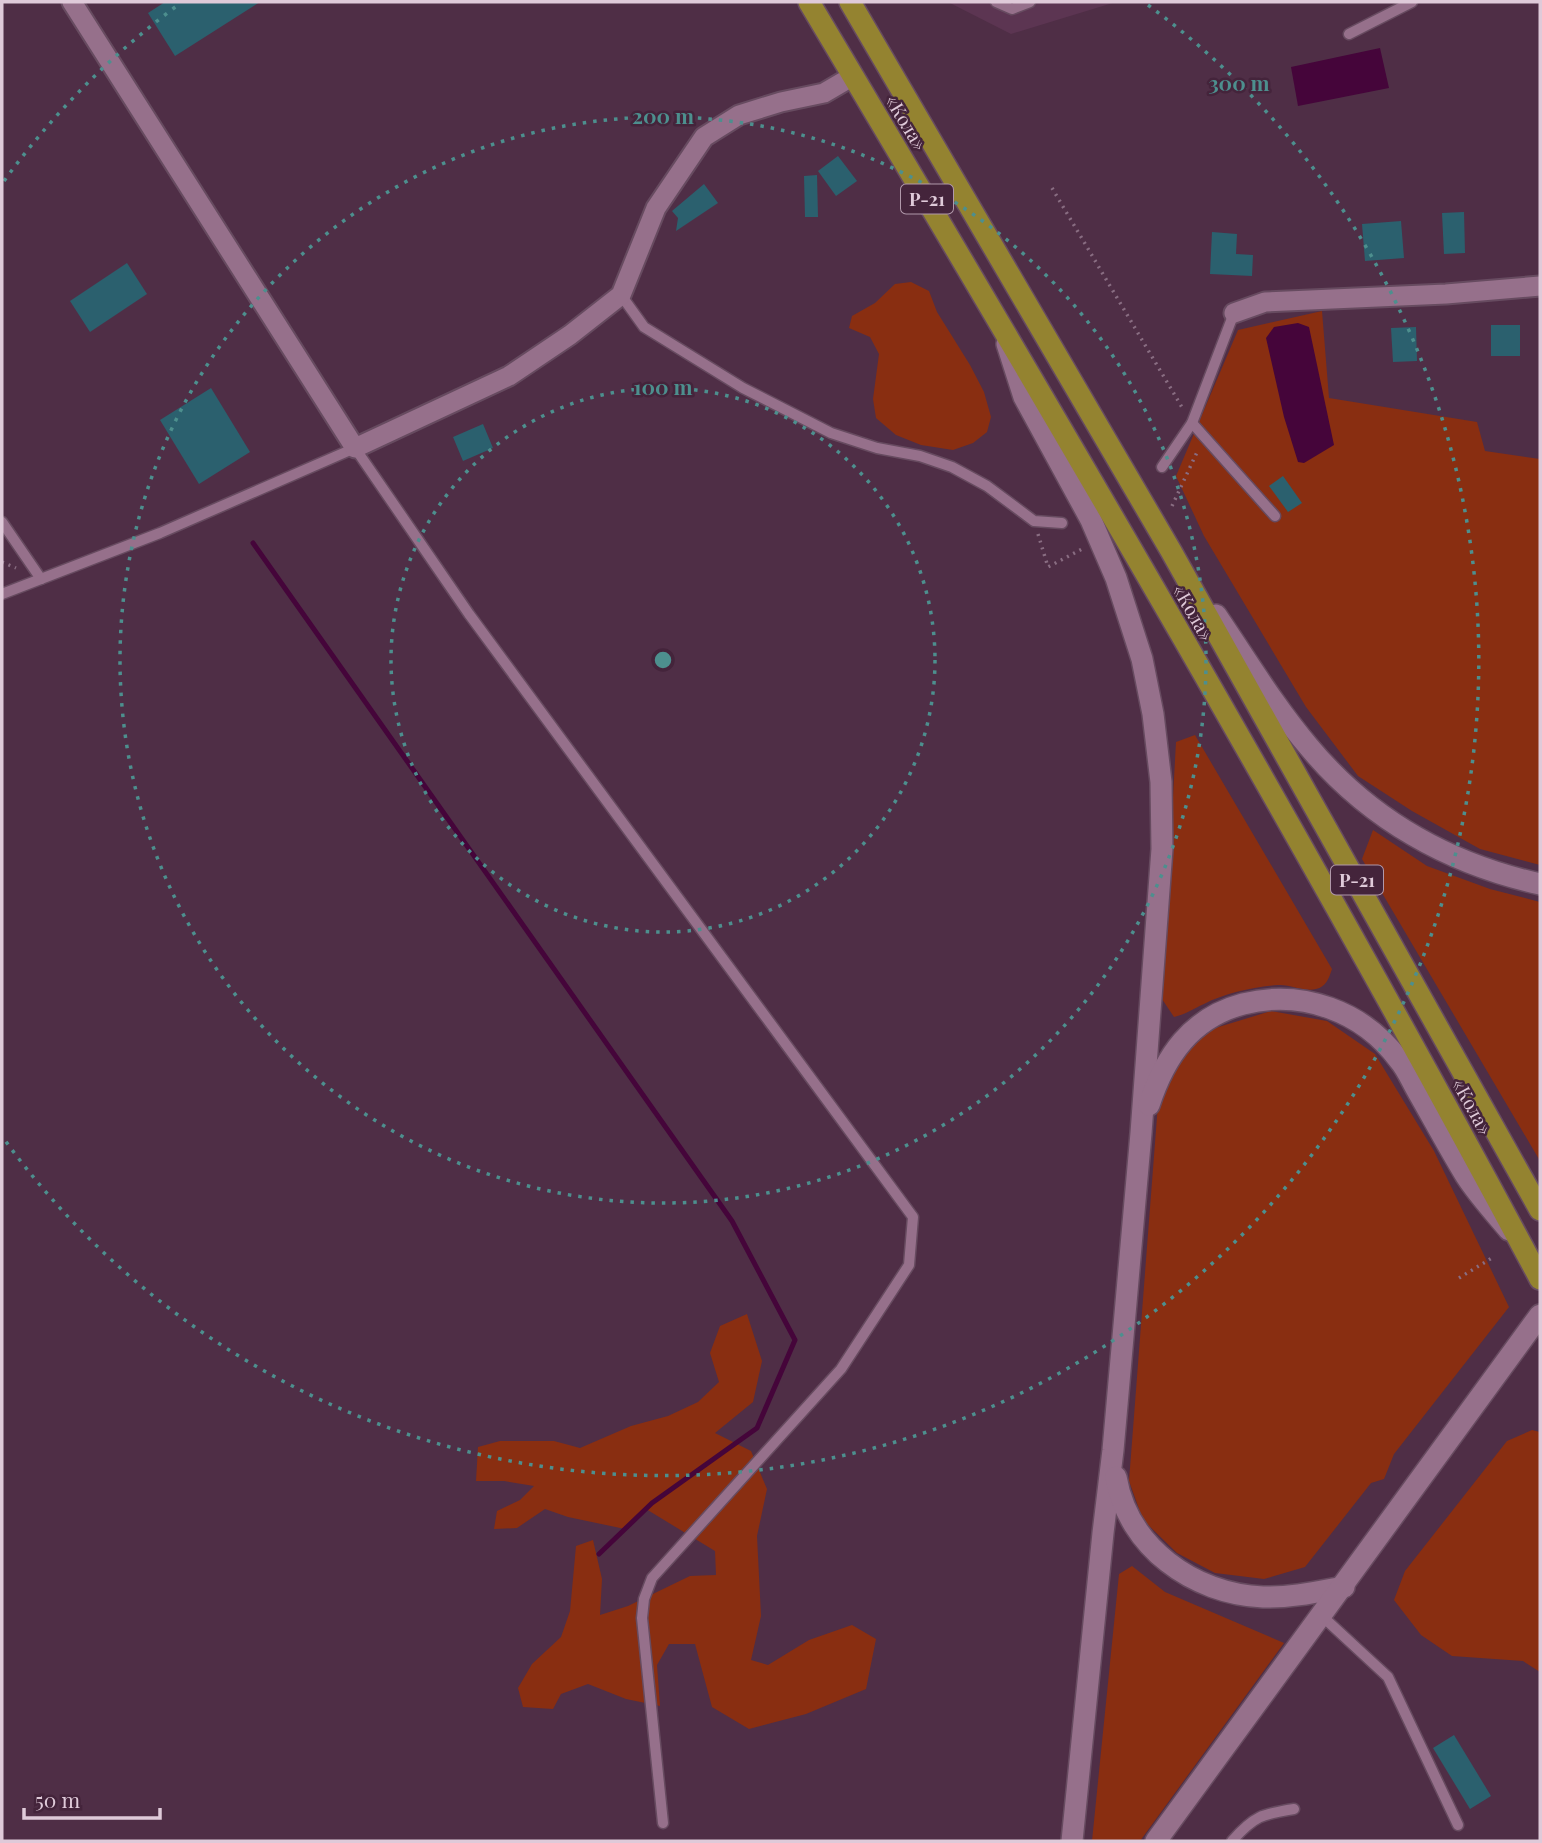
<svg xmlns="http://www.w3.org/2000/svg" width="1542" height="1843" viewBox="0 0 1542 1843" font-family="'Playfair Display',serif">
	<rect width="100%" height="100%" fill="#4f2e46"/>
	<polygon fill="#5c3552" points="948,2 1116,2 1011,34"/>
	<g fill="#892e11">
		<polygon points="911,282 929,291 937,312 970,365 984,392 991,417 987,432 973,443 953,450 921,445 896,435 876,418 873,399 879,354 870,337 849,328 852,316 875,303 895,284"/>
		<polygon points="1322,311 1329,398 1477,422 1485,451 1540,459 1540,865 1480,849 1412,811 1358,776 1306,707 1204,536 1176,476 1238,330"/>
		<path d="M1195 735 1332 969C1329 978 1326 987 1316 989 1304 992 1290 984 1278 985 1255 987 1225 993 1204 1004 1193 1009 1186 1014 1174 1017L1162 999 1176 742Z"/>
		<polygon points="1373,830 1427,866 1490,889 1540,902 1540,1161 1362,859"/>
		<polygon points="1271,1011 1327,1021 1375,1054 1434,1151 1509,1307 1394,1454 1384,1479 1371,1483 1305,1567 1264,1579 1215,1573 1177,1553 1143,1520 1129,1481 1159,1091 1185,1051 1212,1029"/>
		<polygon points="747,1314 762,1361 753,1402 715,1433 751,1451 767,1489 757,1536 761,1616 751,1660 768,1665 809,1640 852,1625 876,1639 866,1689 806,1714 749,1729 712,1707 695,1644 669,1644 657,1665 660,1706 626,1699 588,1684 561,1694 553,1709 523,1707 518,1688 532,1664 561,1637 570,1611 576,1546 593,1540 602,1579 600,1615 628,1606 690,1576 716,1575 715,1551 646,1509 625,1529 568,1517 545,1509 517,1528 494,1529 497,1511 520,1500 534,1486 504,1481 476,1481 478,1447 500,1441 554,1441 580,1448 631,1426 668,1416 698,1402 719,1382 710,1353 720,1326"/>
		<polygon points="1532,1430 1540,1432 1540,1672 1523,1661 1452,1656 1421,1635 1394,1600 1405,1571 1507,1441"/>
		<polygon points="1132,1566 1165,1592 1284,1643 1140,1841 1092,1841 1119,1574"/>
	</g>
	<g fill="#45053a">
		<polygon points="1380,48 1389,88 1298,106 1291,67"/>
		<polygon points="1298,323 1309,327 1334,445 1304,463 1298,462 1284,417 1266,338 1274,327"/>
	</g>
	<g fill="none" stroke-linecap="round" stroke-linejoin="round">
		<polyline stroke="#45053a" stroke-width="5" points="253,543 732,1221 795,1340 757,1428 652,1503 599,1554"/>
	</g>
	<g fill="#2b606e">
		<polygon points="165,2 260,2 175,56 148,13"/>
		<polygon points="838,156 857,181 836,196 818,171"/>
		<polygon points="817,175 818,217 805,217 804,176"/>
		<polygon points="704,184 718,203 676,231 678,218 672,211"/>
		<polygon points="1464,212 1465,253 1444,254 1442,213"/>
		<polygon points="1401,221 1404,258 1365,261 1362,224"/>
		<polygon points="1212,232 1237,234 1236,254 1253,255 1252,276 1210,274"/>
		<polygon points="127,263 147,294 90,332 70,301"/>
		<rect x="1491" y="325" width="29" height="31"/>
		<polygon points="1416,327 1417,361 1393,362 1391,328"/>
		<polygon points="211,388 250,452 199,484 160,420"/>
		<polygon points="483,424 493,448 463,461 453,437"/>
		<polygon points="1283,476 1302,503 1288,512 1269,486"/>
		<polygon points="1454,1735 1491,1796 1470,1809 1433,1748"/>
	</g>
	<g fill="none" stroke-linecap="round" stroke-linejoin="round">
		<g stroke="#674b60" stroke-width="13">
			<g id="lane">
				<polyline points="996,2 1012,9 1030,2"/>
				<polyline points="1349,34 1412,2"/>
				<polyline points="621,295 644,327 743,388 831,433 877,448 920,456 952,467 987,486 1034,521 1062,523"/>
				<polyline points="1192,423 1275,516"/>
				<polyline points="1162,467 1192,423 1234,313"/>
				<polyline points="2,522 41,579"/>
				<polyline points="2,594 160,533 355,448 469,614 913,1217 909,1265 841,1369 652,1578 644,1599 642,1618 663,1823"/>
				<polyline points="1322,1616 1388,1677 1458,1825"/>
				<path d="M1232 1841C1254 1816 1262 1814 1294 1809"/>
			</g>
		</g>
		<g stroke="#674b60" stroke-width="23">
			<g id="street">
				<polyline points="72,2 355,448 509,376 570,335 621,295 656,208 704,137 739,115 781,102 824,93 853,76"/>
				<polyline points="1234,313 1265,302 1446,294 1540,286"/>
			</g>
		</g>
		<g stroke="#674b60" stroke-width="24">
			<g id="secondary">
				<polyline points="1007,344 1024,397 1091,520 1116,578 1142,659 1153,714 1161,782 1162,849 1141,1133 1113,1450 1103,1533 1072,1841"/>
				<path d="M1216 615C1246 659 1274 706 1309 747 1369 819 1449 864 1540 884"/>
				<path d="M1149 1105C1165 1056 1191 1018 1243 1004 1302 989 1363 1011 1399 1060 1407 1069 1412 1082 1418 1092 1434 1120 1449 1148 1466 1176 1479 1196 1494 1212 1509 1230"/>
				<path d="M1116 1477C1128 1547 1193 1594 1263 1597 1290 1598 1317 1592 1344 1587"/>
				<polyline points="1156,1841 1540,1315"/>
			</g>
		</g>
		<g stroke="#674b60" stroke-width="24">
			<g id="highway">
				<path d="M809 2C1060 423 1309 847 1540 1279"/>
				<polyline points="850,2 1171,551 1540,1210"/>
			</g>
		</g>
		<g stroke="#896d82" stroke-width="3.5" stroke-dasharray="2 5" stroke-linecap="butt">
			<polyline points="1052,188 1183,409"/>
			<polyline points="1172,506 1198,450"/>
			<polyline points="1038,534 1048,567 1082,549"/>
			<polyline points="2,562 16,568"/>
			<polyline points="1459,1278 1492,1258"/>
		</g>
		<use href="#lane" stroke="#96708b" stroke-width="10"/>
		<use href="#street" stroke="#96708b" stroke-width="19"/>
		<use href="#secondary" stroke="#96708b" stroke-width="21"/>
		<use href="#highway" stroke="#948330" stroke-width="21"/>
	</g>
	<g fill="none" stroke="#4d8f8e" stroke-width="3.5" stroke-dasharray="3.5 7">
		<circle cx="663" cy="660" r="272"/>
		<circle cx="663" cy="660" r="543"/>
		<path d="M4 181A815 815 0 0 1 178 5M1148 5A815 815 0 1 1 4 1139"/>
	</g>
	<g text-anchor="middle" dominant-baseline="central" stroke-width="5" stroke-linejoin="round" paint-order="stroke">
		<g fill="#44243b" stroke="#b098aa" stroke-width="2">
			<rect x="901" y="184.5" width="52" height="29" rx="5"/>
			<rect x="1331" y="865.5" width="52" height="29" rx="5"/>
		</g>
		<g font-size="18" font-weight="bold" fill="#dfcad9">
			<text x="927" y="199">Р-21</text>
			<text x="1357" y="880">Р-21</text>
		</g>
		<g font-size="19" fill="#dfcad9" stroke="#44243b">
			<text transform="translate(907 122) rotate(59)">«Кола»</text>
			<text transform="translate(1194 612) rotate(60)">«Кола»</text>
			<text transform="translate(1473 1106) rotate(61)">«Кола»</text>
		</g>
	</g>
	<circle cx="663" cy="660" r="10" fill="#4d8f8e" stroke="#44243b" stroke-width="3.5"/>
	<g font-size="21" text-anchor="middle" font-weight="bold" fill="#4d8f8e" stroke="#44243b" stroke-width="5" stroke-linejoin="round" paint-order="stroke">
		<text x="1239" y="91">300 m</text>
		<text x="663" y="124">200 m</text>
		<text x="663" y="395">100 m</text>
	</g>
	<rect width="1542" height="1843" fill="none" stroke="#dfcad9" stroke-width="7"/>
	<path d="M24 1808v10h136v-10" fill="none" stroke="#dfcad9" stroke-width="3.5"/>
	<text x="35" y="1808" font-size="21" fill="#dfcad9" stroke="#44243b" stroke-width="5" paint-order="stroke">50 m</text>
</svg>
